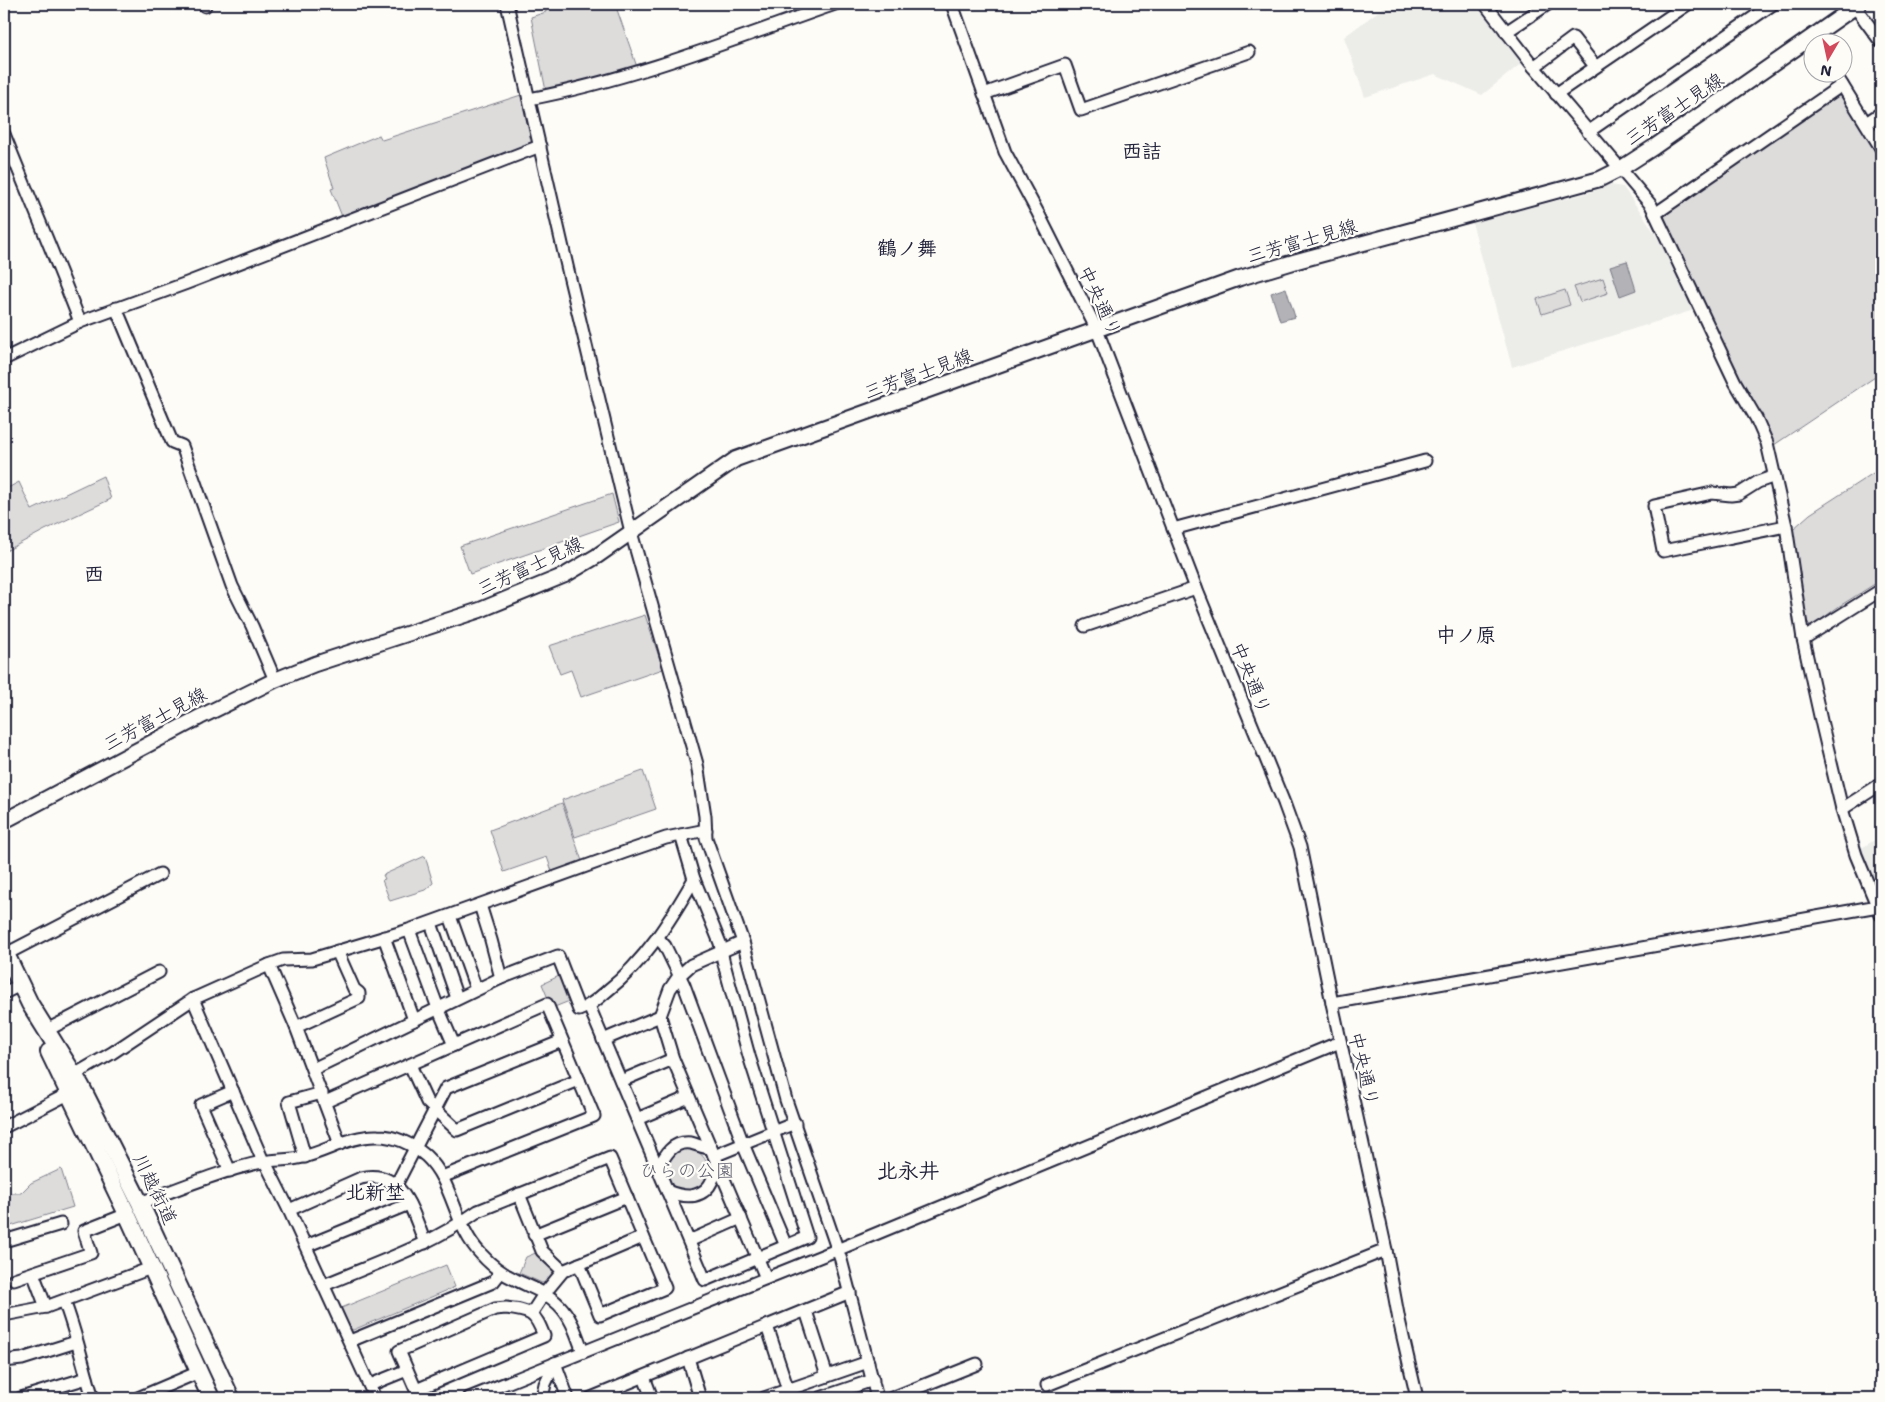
<svg xmlns="http://www.w3.org/2000/svg" width="1885" height="1402" viewBox="0 0 1885 1402" font-family="'Shantell Sans','Klee One',sans-serif">
	<rect width="100%" height="100%" fill="#fdfcf7"/>
	<filter id="ink" filterUnits="userSpaceOnUse"><feTurbulence type="fractalNoise" baseFrequency=".02" numOctaves="2"/><feDisplacementMap in="SourceGraphic" scale="10" xChannelSelector="R" yChannelSelector="G"/><feConvolveMatrix kernelMatrix="1 2 1 2 8 2 1 2 1" color-interpolation-filters="sRGB"/></filter>
	<g filter="url(#ink)">
		<g fill="#ecece9">
			<polygon points="1388,4 1478,4 1523,62 1482,95 1435,74 1365,97 1344,37"/>
			<polygon points="1610,185 1623,187 1649,224 1669,257 1694,310 1512,367 1472,222 1588,193"/>
			<polygon points="1881,836 1881,895 1877,894 1860,849"/>
		</g>
		<g fill="#dddcdb" stroke="#807f8b">
			<polygon points="544,4 615,4 637,67 546,91 531,17 546,12"/>
			<polygon points="1837,92 1844,93 1881,154 1881,373 1774,445 1764,421 1727,353 1662,216 1663,212"/>
			<polygon points="521,95 533,146 343,219 331,189 334,188 324,158 379,135 382,140"/>
			<polygon points="1603,278 1608,293 1580,302 1574,287"/>
			<polygon points="1565,290 1570,305 1542,314 1537,299"/>
			<polygon points="1881,468 1881,580 1838,607 1811,627 1808,624 1805,612 1793,529 1810,514"/>
			<polygon points="103,476 111,499 45,530 4,552 4,490 19,482 32,510"/>
			<polygon points="612,494 619,522 470,574 460,546"/>
			<polygon points="645,615 663,669 581,697 571,670 560,674 549,646"/>
			<polygon points="643,771 656,809 575,837 562,800"/>
			<polygon points="562,803 583,864 553,874 547,857 504,872 490,830"/>
			<polygon points="425,856 433,883 425,890 390,901 382,880 385,879 383,875"/>
			<polygon points="559,976 562,982 564,982 572,1000 552,1008 542,984"/>
			<circle cx="687" cy="1170" r="21"/>
			<polygon points="61,1169 73,1207 4,1228 4,1188 7,1193 21,1193 31,1183"/>
			<polygon points="538,1252 554,1267 554,1273 548,1282 542,1283 519,1273 526,1257"/>
			<polygon points="446,1265 455,1287 353,1330 347,1328 339,1309"/>
		</g>
		<g fill="#b2b2b7" stroke="#787885">
			<polygon points="1627,261 1636,290 1620,296 1610,266"/>
			<polygon points="1286,288 1295,317 1280,321 1271,293"/>
		</g>
		<g fill="none" stroke-linecap="round" stroke-linejoin="round">
			<g stroke="#22223b" stroke-width="15">
				<g id="minor">
					<polyline points="204,4 205,6"/>
					<polyline points="507,4 570,279 631,532 697,764 705,816 706,838 743,942 786,1100 841,1260 877,1398"/>
					<polyline points="952,4 1005,152 1038,213 1097,330 1196,588 1284,803 1300,847 1332,1003 1386,1250 1399,1320 1417,1398"/>
					<polyline points="1485,4 1534,67 1651,205 1735,382 1756,418 1767,443 1786,526 1803,639 1822,725 1842,809 1856,855 1881,915"/>
					<polyline points="1853,4 1881,42"/>
					<polyline points="1506,32 1548,4"/>
					<polyline points="1534,67 1573,38 1595,66"/>
					<polyline points="1834,72 1881,148"/>
					<polyline points="984,94 1065,65 1081,110 1249,52"/>
					<polyline points="1556,94 1688,4"/>
					<path d="M529 99C634 79 735 39 835 4"/>
					<polyline points="1866,123 1881,113"/>
					<polyline points="1588,132 1773,4"/>
					<path d="M4 134C29 197 56 259 80 322"/>
					<polyline points="1655,214 1842,85"/>
					<polyline points="116,308 172,442 182,446 232,586 252,626 275,680"/>
					<polyline points="4,359 80,322 187,283 540,146"/>
					<polyline points="1775,476 1758,482 1739,494 1731,495 1712,493 1654,506 1663,551 1786,526"/>
					<polyline points="1173,529 1425,461"/>
					<polyline points="1085,626 1196,588"/>
					<polyline points="1803,639 1881,590"/>
					<polyline points="1842,809 1881,784"/>
					<polyline points="480,905 491,940 501,978"/>
					<polyline points="450,916 476,989"/>
					<polyline points="431,923 457,998"/>
					<polyline points="409,930 438,1008 454,1045"/>
					<polyline points="384,937 414,1020"/>
					<polyline points="658,938 665,946 684,985 743,1144 786,1246"/>
					<polyline points="743,942 691,965 679,976 670,989 660,1016 673,1059 766,1278"/>
					<polyline points="6,954 160,874"/>
					<polyline points="269,965 296,1027 340,1144"/>
					<polyline points="4,993 20,985"/>
					<polyline points="193,999 263,1161"/>
					<polyline points="1332,1003 1878,906"/>
					<polyline points="589,1006 705,1280 807,1237 749,1056 723,960 720,943 694,879 681,835"/>
					<polyline points="296,1027 359,998 359,993 354,989 337,951"/>
					<polyline points="47,1030 159,972"/>
					<polyline points="603,1040 660,1016"/>
					<polyline points="410,1065 427,1102 457,1130 579,1080"/>
					<path d="M313 1069 501 978 558 956 579 1010C590 1006 598 999 607 991 645 961 670 921 694 879"/>
					<polyline points="621,1081 673,1059"/>
					<polyline points="325,1102 547,1004 594,1116 442,1177"/>
					<polyline points="637,1119 689,1097"/>
					<polyline points="4,1127 70,1093 74,1075 112,1053 193,999 269,965 283,960 312,959 409,930 625,852 666,838 706,830"/>
					<polyline points="714,1156 795,1123"/>
					<polyline points="305,1157 289,1102 322,1093"/>
					<polyline points="265,1162 289,1210 375,1398"/>
					<path d="M658 1169C665 1155 672 1141 691 1143 698 1145 704 1148 711 1148"/>
					<polyline points="230,1171 201,1105 233,1091"/>
					<polyline points="396,1185 446,1088 562,1041"/>
					<path d="M667 1191C682 1197 698 1200 709 1186 713 1180 714 1174 719 1168"/>
					<polyline points="519,1194 542,1251 563,1271"/>
					<path d="M140 1203C177 1189 223 1170 262 1162 275 1159 289 1161 303 1157 328 1151 351 1135 378 1136 396 1136 413 1145 426 1156 454 1182 454 1227 481 1254 490 1264 501 1273 514 1279 529 1287 547 1292 559 1305 572 1318 577 1336 583 1352"/>
					<path d="M289 1210 361 1178C403 1168 413 1213 425 1243"/>
					<polyline points="534,1235 627,1197"/>
					<polyline points="4,1241 61,1224"/>
					<polyline points="689,1241 741,1218"/>
					<polyline points="306,1246 409,1204"/>
					<polyline points="33,1273 46,1307"/>
					<polyline points="14,1279 91,1253 84,1231 127,1214"/>
					<path d="M324 1285C376 1263 431 1245 478 1211L610 1158 665 1288 600 1315 579 1264"/>
					<path d="M64 1301C76 1332 83 1366 93 1398"/>
					<path d="M506 1308C531 1311 535 1312 544 1336L416 1390 399 1351 495 1309Z"/>
					<polyline points="806,1311 827,1376"/>
					<polyline points="531,1314 544,1294 563,1271 643,1237"/>
					<polyline points="4,1315 46,1307 151,1268"/>
					<polyline points="767,1326 788,1390"/>
					<polyline points="350,1341 493,1282 501,1272"/>
					<polyline points="688,1358 700,1398"/>
					<polyline points="4,1361 22,1359 76,1342"/>
					<polyline points="555,1363 568,1398"/>
					<polyline points="644,1377 652,1398"/>
					<polyline points="370,1385 407,1370"/>
					<polyline points="1047,1385 1386,1250"/>
					<polyline points="21,1398 87,1378"/>
					<polyline points="138,1398 199,1372"/>
					<polyline points="469,1398 844,1247 1340,1042"/>
					<polyline points="542,1398 545,1384 555,1363"/>
					<polyline points="591,1398 850,1292"/>
					<polyline points="764,1398 868,1362"/>
					<polyline points="820,1398 873,1380"/>
					<polyline points="892,1398 977,1364"/>
				</g>
			</g>
			<g stroke="#22223b" stroke-width="18">
				<polyline id="major" points="4,821 200,717 275,680 315,664 480,610 565,575 597,556 736,459 1240,278 1297,261 1600,179 1620,169 1654,147 1859,4"/>
			</g>
			<g stroke="#22223b" stroke-width="20">
				<g id="highway">
					<polyline points="4,950 30,1004 81,1086 140,1203 231,1398"/>
					<polyline points="49,1052 127,1214 211,1398"/>
				</g>
			</g>
			<use href="#minor" stroke="#fdfcf7" stroke-width="11"/>
			<use href="#major" stroke="#fdfcf7" stroke-width="14"/>
			<use href="#highway" stroke="#fdfcf7" stroke-width="16"/>
		</g>
	</g>
	<g text-anchor="middle" dominant-baseline="central" stroke-width="4.5" stroke-linejoin="round" paint-order="stroke">
		<g font-size="19" fill="#22223b" stroke="#fdfcf7">
			<text transform="translate(1674 109) rotate(-34)">三芳富士見線</text>
			<text transform="translate(1302 241) rotate(-16)">三芳富士見線</text>
			<text transform="translate(1100 301) rotate(65)">中央通り</text>
			<text transform="translate(918 374) rotate(-20)">三芳富士見線</text>
			<text transform="translate(530 566) rotate(-25)">三芳富士見線</text>
			<text transform="translate(1251 678) rotate(68)">中央通り</text>
			<text transform="translate(155 719) rotate(-28)">三芳富士見線</text>
			<text transform="translate(1364 1069) rotate(77)">中央通り</text>
			<text transform="translate(155 1189) rotate(64)">川越街道</text>
		</g>
		<g font-size="19" fill="#5a5a6b" stroke="#fdfcf7">
			<text x="687" y="1170">ひらの公園</text>
		</g>
		<g font-size="20" font-weight="bold" fill="#22223b" stroke="#fdfcf7">
			<text x="1142" y="151">西詰</text>
			<text x="907" y="248">鶴ノ舞</text>
			<text x="94" y="574">西</text>
			<text x="1466" y="635">中ノ原</text>
			<text x="375" y="1192">北新埜</text>
		</g>
		<g font-size="21" font-weight="bold" fill="#22223b" stroke="#fdfcf7">
			<text x="908" y="1171">北永井</text>
		</g>
	</g>
	<rect width="1885" height="1402" fill="none" stroke="#fdfcf7" stroke-width="20"/>
	<rect x="10" y="10" width="1865" height="1382" fill="none" stroke="#22223b" stroke-width="2" filter="url(#ink)"/>
	<g transform="translate(1828 58) rotate(189)"><circle r="24" fill="#fdfcf7" stroke="#a5a5ac"/>
	<path d="M0-4L9 19L0 12L-9 19Z" fill="#d1495b"/>
	<text y="-8" font-size="14" font-weight="bold" text-anchor="middle" fill="#22223b">N</text>
	</g>
</svg>
